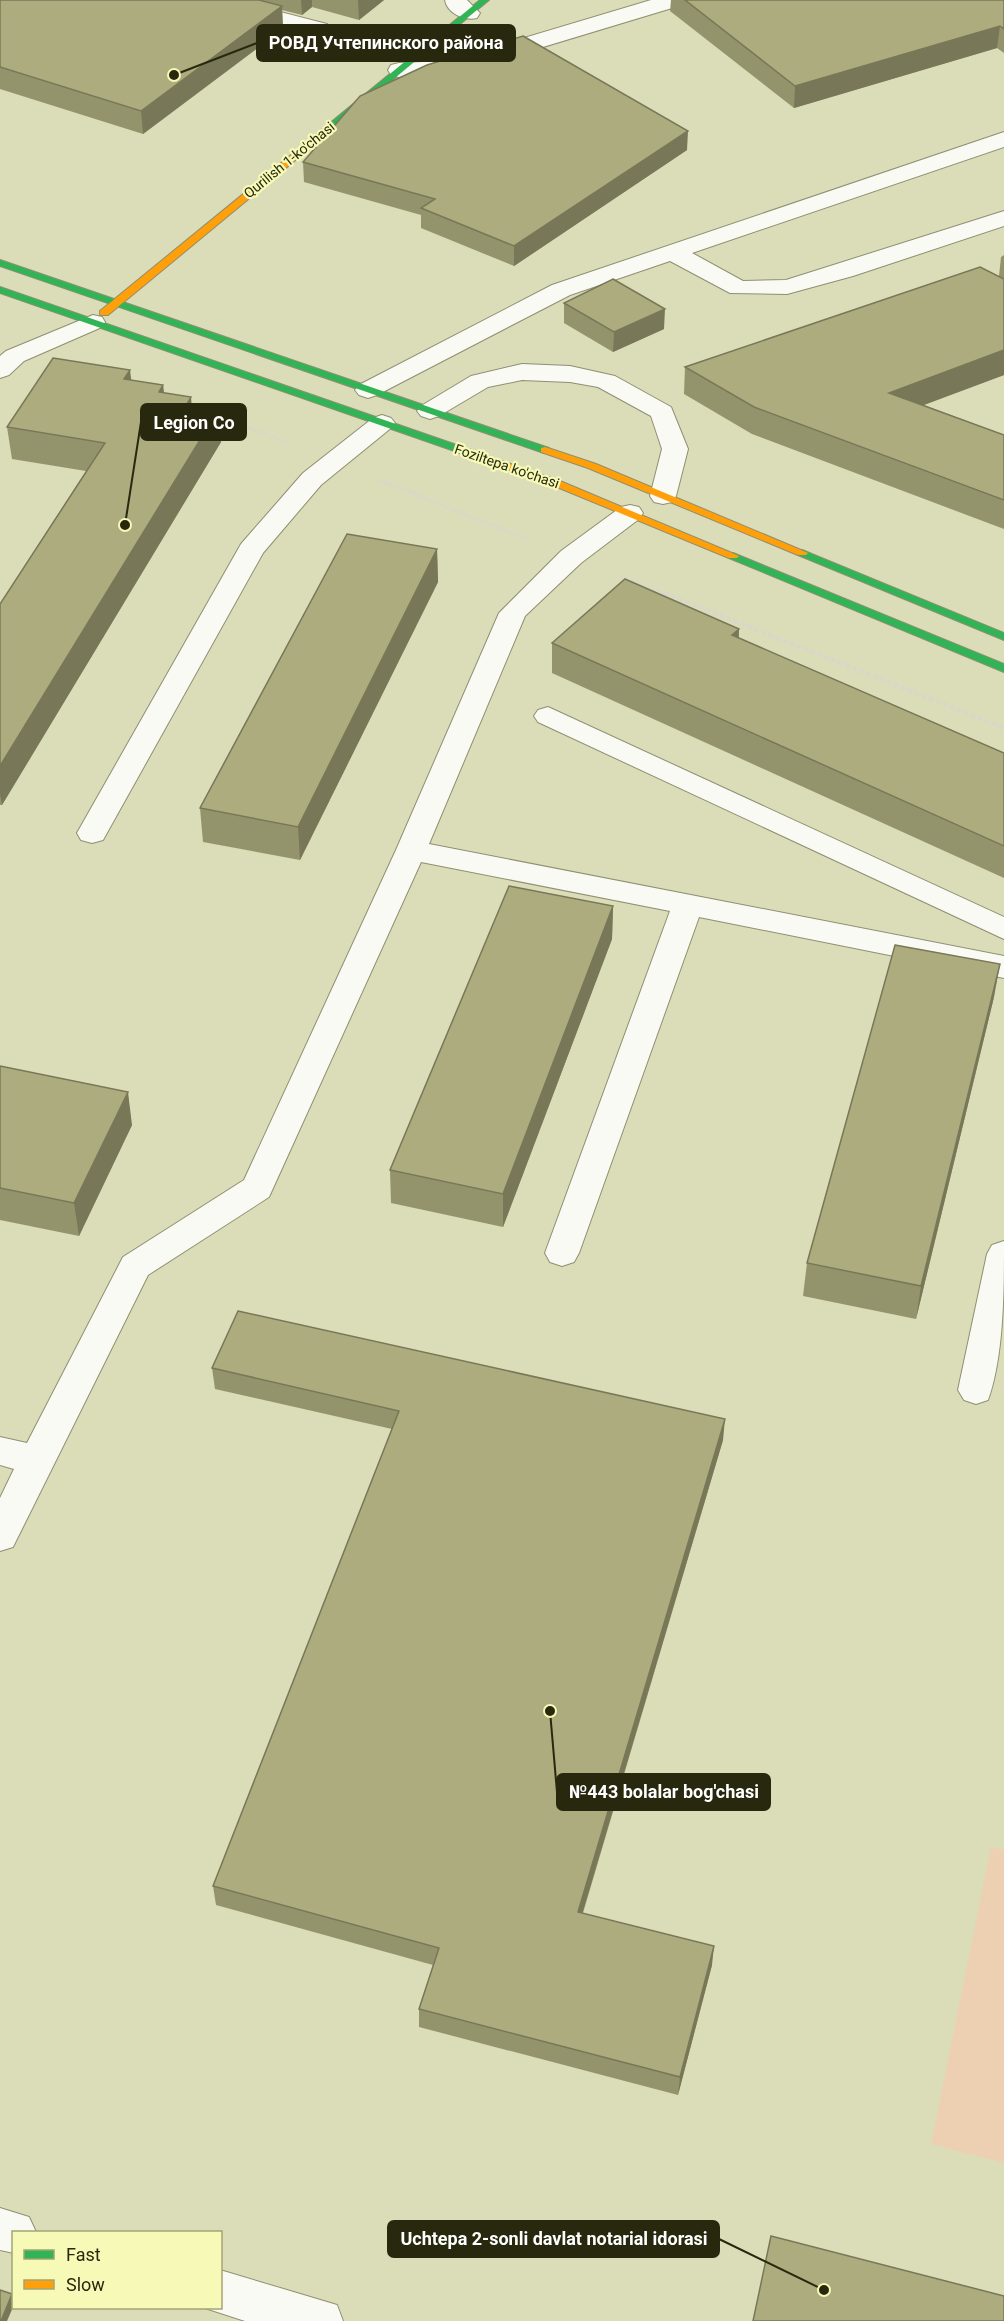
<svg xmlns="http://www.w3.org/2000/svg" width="1004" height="2321" viewBox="0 0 1004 2321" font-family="Roboto,sans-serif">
	<rect width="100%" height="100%" fill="#dbdcb8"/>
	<polygon fill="#ecd0b1" points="991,1847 1004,1850 1004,2163 931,2144"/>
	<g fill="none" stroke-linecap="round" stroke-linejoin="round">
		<g stroke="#8f8f72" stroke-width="2">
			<g id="lane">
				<polygon points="197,0 233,0 327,24 343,41 336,58 320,58 317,53 321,42 311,34 200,5"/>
				<path d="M445 0H467L480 13 477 18C464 21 447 13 445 0Z"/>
				<polygon points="1004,132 1004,147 692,253 743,281 786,280 1004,211 1004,226 853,276 787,294 730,293 670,261 570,295 377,395 368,398 359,395 355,390 359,385 552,285"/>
				<polygon points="93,315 102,317 105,322 102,327 24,361 9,375 0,378 0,356 6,351"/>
				<polygon points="522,364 570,366 615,376 671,407 688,449 676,496 672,502 663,504 654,502 650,496 662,449 651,416 598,387 570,382 522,380 488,387 439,416 430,419 421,416 417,411 421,406 471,376"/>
				<polygon points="382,415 391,418 395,423 391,428 321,485 263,553 103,840 92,843 81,840 77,833 241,544 303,473 373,418"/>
				<polygon points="630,505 639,507 643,513 639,519 581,563 525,616 429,844 1004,956 1004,978 699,917 579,1253 574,1262 562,1266 550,1262 545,1253 670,911 421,862 269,1197 148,1275 13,1547 0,1551 0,1498 14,1469 0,1465 0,1437 27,1443 123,1257 244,1180 396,850 499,613 561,551 621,507"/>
				<polygon points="548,707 1004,917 1004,939 538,722 534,716 538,710"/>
				<path d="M1004 1241C1004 1289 1004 1356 988 1400L976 1404 964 1400 958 1390 987 1254 992 1245Z"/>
				<polygon points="0,2208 29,2217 36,2232 14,2232 14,2253 0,2250"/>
				<polygon points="220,2270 337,2305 343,2321 245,2321 205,2308 220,2308"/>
			</g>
		</g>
		<g stroke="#8f8f72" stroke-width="2">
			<polygon id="street" points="651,0 685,0 682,5 457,73 399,77 391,75 388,70 391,65 399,63 447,61"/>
		</g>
		<g stroke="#8f8f72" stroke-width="2">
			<g id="fast">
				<polygon points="480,0 489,0 302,155 296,155 296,151"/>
				<polygon points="0,260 549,448 550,450 545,453 541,452 0,266"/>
				<polygon points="0,287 474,451 475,453 470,456 466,455 0,293"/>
				<polygon points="802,550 1004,633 1004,640 798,555 796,553"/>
				<polygon points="733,553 1004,664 1004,672 729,558 729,554"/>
			</g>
		</g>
		<g stroke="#8f8f72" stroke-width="2">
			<g id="slow">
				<polygon points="296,151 304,153 108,315 100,315 100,311"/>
				<polygon points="545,447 596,464 808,553 806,555 798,555 588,468 541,452 541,448"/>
				<polygon points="470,450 560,481 739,556 737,558 729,558 552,485 466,455 466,451"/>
			</g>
		</g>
		<g stroke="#d7d7cc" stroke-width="3" stroke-dasharray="3 2" stroke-linecap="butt">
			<polyline points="216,414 287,443"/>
			<polyline points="380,480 526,539"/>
			<polyline points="620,576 668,595"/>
		</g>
		<polyline stroke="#d7d7cc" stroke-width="4" stroke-dasharray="4.5 3" stroke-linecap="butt" points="664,593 1004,728"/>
		<use href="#lane" fill="#fafaf4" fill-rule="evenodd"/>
		<use href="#street" fill="#fafaf4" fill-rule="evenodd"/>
		<use href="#fast" fill="#30b455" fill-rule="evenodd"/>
		<use href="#slow" fill="#ff9f0a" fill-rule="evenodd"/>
	</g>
	<g fill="#94946c">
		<polygon points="0,0 384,0 359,20 312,7 302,15 282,10 283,29 143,134 0,89"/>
		<polygon points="671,0 1004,0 1004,53 997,48 794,108 670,11"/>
		<polygon points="687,150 514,266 421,228 421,215 304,182 303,162"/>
		<polygon points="1004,255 1004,375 924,405 1004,435 1004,529 752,434 684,394 685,367 999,276 1001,257"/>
		<polygon points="564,303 664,329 613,352 564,323"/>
		<polygon points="131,380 163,385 164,393 192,405 219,409 221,442 2,805 0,805 0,604 86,471 12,459 7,427"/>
		<polygon points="437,549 438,582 300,860 203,842 200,808"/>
		<polygon points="739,629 739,638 1004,753 1004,878 552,673 552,643"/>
		<polygon points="613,906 612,939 503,1227 391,1203 390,1170"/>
		<polygon points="994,997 916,1319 803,1296 807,1263"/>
		<polygon points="0,1066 132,1125 79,1236 0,1220"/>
		<polygon points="212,1368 723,1440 583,1913 712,1965 678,2095 419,2027 419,2009 433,1965 216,1905 213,1886 392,1429 215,1389"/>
	</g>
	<g fill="#787858">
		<polygon points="301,0 312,0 312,7 302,15"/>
		<polygon points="358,0 384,0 359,20"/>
		<polygon points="282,6 283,29 143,134 141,111"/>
		<polygon points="1000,26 997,48 794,108 795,86"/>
		<polygon points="688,131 687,150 514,266 514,246"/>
		<polygon points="665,309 664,329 613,352 614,332"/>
		<polygon points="1004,350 1004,375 886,419 889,393"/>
		<polygon points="130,370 134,402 124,379"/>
		<polygon points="163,385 166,417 159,392"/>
		<polygon points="191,397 194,430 187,404"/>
		<polygon points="219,409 221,442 2,805 0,794 0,766"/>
		<polygon points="437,549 438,582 300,860 298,827"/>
		<polygon points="739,629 737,659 732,635"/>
		<polygon points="613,906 612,939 503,1227 503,1194"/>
		<polygon points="1000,964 994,997 916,1319 921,1286"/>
		<polygon points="128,1092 132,1125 79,1236 74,1203"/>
		<polygon points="725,1419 723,1440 577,1931 578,1912"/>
		<polygon points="714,1946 712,1965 678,2095 680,2077"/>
		<polygon points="12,2294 14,2300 14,2305 7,2321 1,2321"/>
	</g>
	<g fill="#acac7e" stroke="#787858" stroke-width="1.5">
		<polygon points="0,0 259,0 282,6 141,111 0,67"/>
		<polygon points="685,0 1004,0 1004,29 1000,26 795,86"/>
		<polygon points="523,36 688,131 514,246 421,208 435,199 303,162 360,96 427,65"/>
		<polygon points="980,267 1004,279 1004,350 889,393 1004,435 1004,500 754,407 685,367"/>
		<polygon points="613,279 665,309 614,332 564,303"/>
		<polygon points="53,358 130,370 124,379 163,385 159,392 191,397 187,404 219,409 0,766 0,604 105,443 7,427"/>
		<polygon points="347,534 437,549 298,827 200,808"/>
		<polygon points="625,579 739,629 732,635 1004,753 1004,846 552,643"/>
		<polygon points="509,886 613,906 503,1194 390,1170"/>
		<polygon points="895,945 1000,964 921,1286 807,1263"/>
		<polygon points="0,1066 128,1092 74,1203 0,1188"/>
		<polygon points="238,1311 725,1419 578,1912 714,1946 680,2077 419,2009 439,1948 213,1886 399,1411 212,1368"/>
		<polygon points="771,2236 1004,2296 1004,2321 753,2321"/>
		<polygon points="0,2290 12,2294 1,2321 0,2321"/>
	</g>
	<g text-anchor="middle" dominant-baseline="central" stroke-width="4.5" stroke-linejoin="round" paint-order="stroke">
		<g font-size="14" fill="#28280e" stroke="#f7f9b6">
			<text transform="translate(289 160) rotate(-39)">Qurilish 1-ko'chasi</text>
			<text transform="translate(507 466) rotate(19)">Foziltepa ko'chasi</text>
		</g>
	</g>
	<path fill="none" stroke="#28280e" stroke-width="2" d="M174 75L257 43M125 525L141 422M550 1711L557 1792M824 2290L719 2239"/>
	<g fill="#28280e" stroke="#f7f9b6" stroke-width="2">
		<circle cx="174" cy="75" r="6"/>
		<circle cx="125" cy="525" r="6"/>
		<circle cx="550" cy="1711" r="6"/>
		<circle cx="824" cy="2290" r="6"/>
	</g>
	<g fill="#28280e" stroke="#28280e" stroke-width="2">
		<rect x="257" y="25" width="258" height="36" rx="6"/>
		<rect x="141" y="404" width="105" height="36" rx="6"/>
		<rect x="557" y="1774" width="213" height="36" rx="6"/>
		<rect x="388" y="2221" width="331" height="36" rx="6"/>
	</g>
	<g font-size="18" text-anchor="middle" font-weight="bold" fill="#fff">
		<text x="386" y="49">РОВД Учтепинского района</text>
		<text x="194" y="429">Legion Co</text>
		<text x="664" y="1798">№443 bolalar bog'chasi</text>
		<text x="554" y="2245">Uchtepa 2-sonli davlat notarial idorasi</text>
	</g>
	<rect x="12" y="2231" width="210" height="78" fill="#f7f9b6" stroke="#a4a573" stroke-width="1.5"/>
	<rect x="24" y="2250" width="30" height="9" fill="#30b455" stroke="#a4a573" stroke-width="1.5"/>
	<text x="66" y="2261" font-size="18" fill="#28280e">Fast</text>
	<rect x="24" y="2280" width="30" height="9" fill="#ff9f0a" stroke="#a4a573" stroke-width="1.5"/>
	<text x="66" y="2291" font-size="18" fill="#28280e">Slow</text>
</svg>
